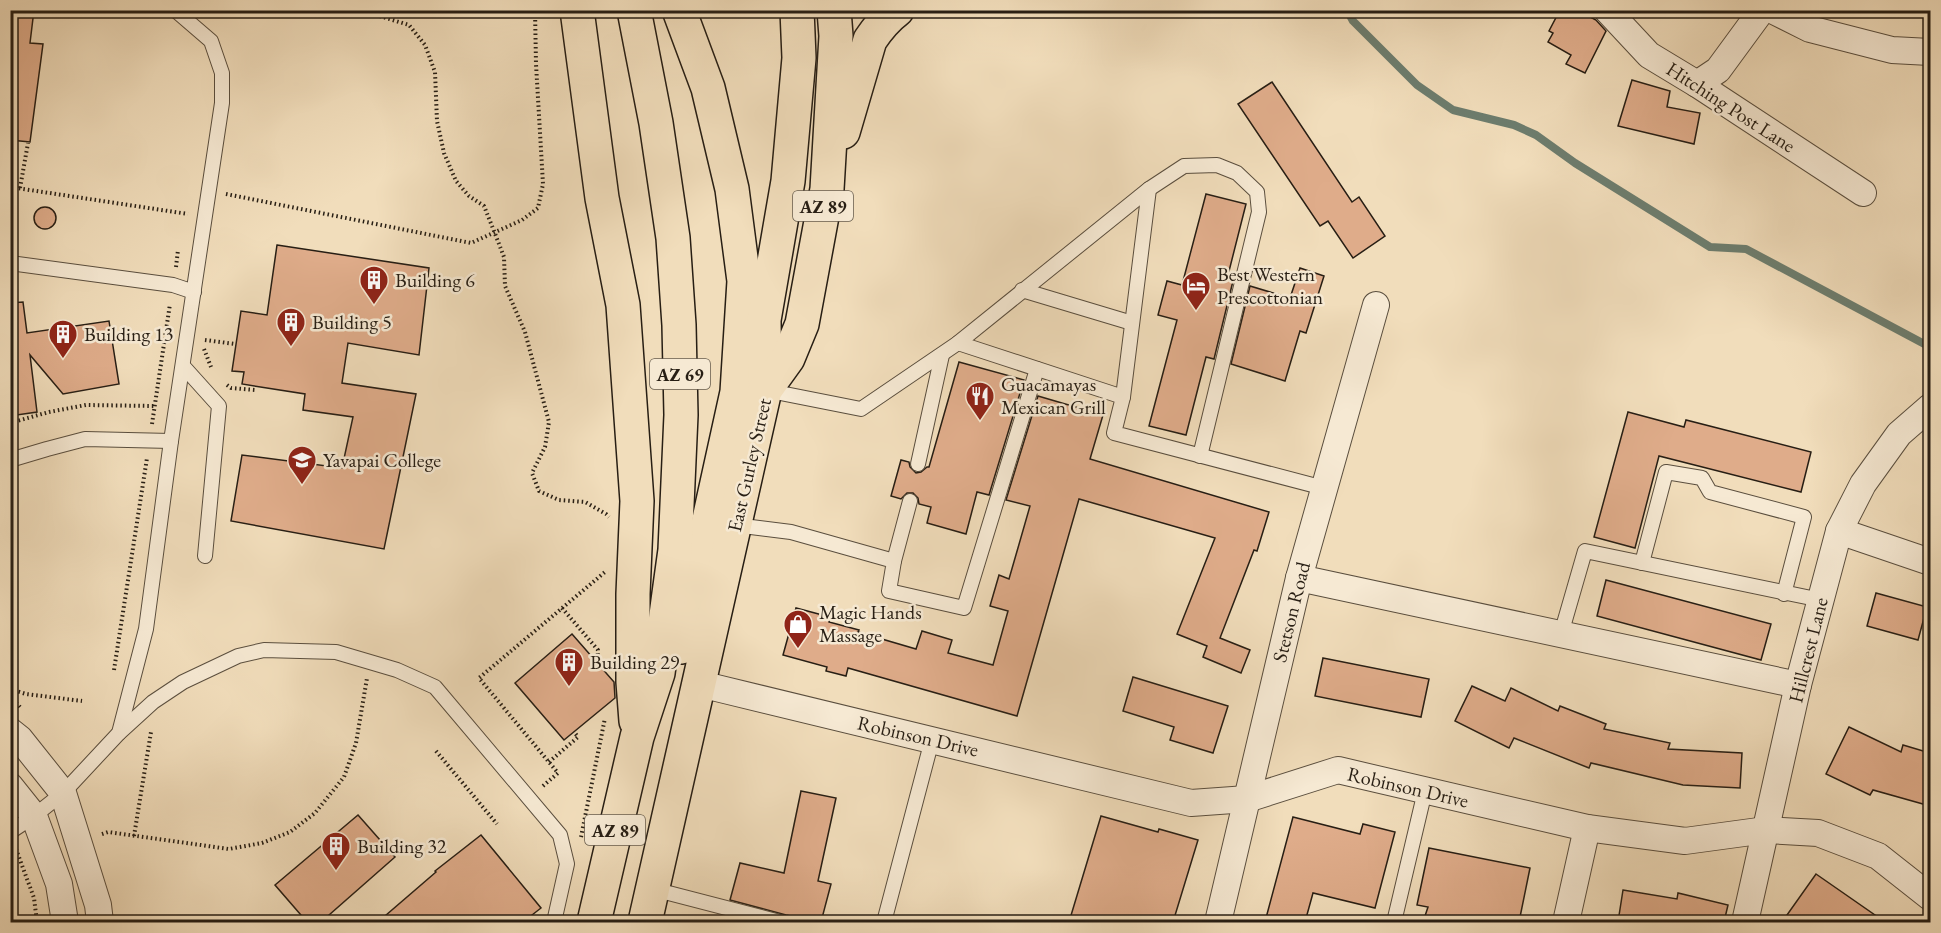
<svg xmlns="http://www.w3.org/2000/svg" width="1941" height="933" viewBox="0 0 1941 933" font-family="'EB Garamond',serif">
	<rect width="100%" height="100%" fill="#f1ddbb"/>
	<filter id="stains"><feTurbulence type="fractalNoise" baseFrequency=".00333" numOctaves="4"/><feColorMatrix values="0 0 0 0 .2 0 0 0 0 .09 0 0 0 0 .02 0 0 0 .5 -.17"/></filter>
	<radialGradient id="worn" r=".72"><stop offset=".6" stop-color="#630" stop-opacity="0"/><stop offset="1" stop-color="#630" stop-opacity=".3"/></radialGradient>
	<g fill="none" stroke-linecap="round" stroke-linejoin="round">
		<polyline stroke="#6d7d6e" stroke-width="8" points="1347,10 1353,21 1417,85 1453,110 1514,125 1536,135 1575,163 1710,247 1746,249 1930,347"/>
	</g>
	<g fill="#dfac8a" stroke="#271e14" stroke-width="1.5">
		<polygon points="10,10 34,10 30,43 43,44 30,142 10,140"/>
		<polygon points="1560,10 1577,10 1596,20 1606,31 1585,73 1566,64 1571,55 1548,42 1553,33 1549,31"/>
		<polygon points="1632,80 1670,91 1667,107 1700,113 1694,144 1618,126"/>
		<polygon points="1272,82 1352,202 1359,197 1385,236 1353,258 1328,221 1320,226 1238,104"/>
		<polygon points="1206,194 1246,204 1227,279 1233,281 1214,359 1206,357 1186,435 1149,426 1177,320 1158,315 1167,281 1182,285"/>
		<circle cx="45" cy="218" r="11"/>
		<polygon points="277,245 429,268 419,355 348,343 342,383 416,394 384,549 231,521 242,455 342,468 353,417 303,410 305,394 242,384 244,372 232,371 241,311 267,315"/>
		<polygon points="1300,268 1324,276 1306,333 1300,331 1285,381 1231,364 1250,286 1290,298"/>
		<polygon points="23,302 27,333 109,321 119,384 63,394 30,355 37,412 10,416 10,303"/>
		<polygon points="959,362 1024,380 989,495 977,492 966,534 927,523 931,507 919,504 918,498 913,493 907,493 901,499 891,496 901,460 909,462 910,467 916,473 921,472 927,467 929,467"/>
		<polygon points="1038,396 1103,415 1090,459 1269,512 1257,551 1254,550 1220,638 1250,650 1241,673 1203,657 1207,646 1177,634 1215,538 1079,499 1017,716 848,668 846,676 826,671 827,667 783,655 796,608 830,617 829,622 859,630 858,632 916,649 922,631 952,640 948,653 993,665 1008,611 990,606 999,575 1009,579 1030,506 1006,500"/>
		<polygon points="1628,412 1684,427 1686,420 1811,452 1801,492 1659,456 1635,548 1594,537"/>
		<polygon points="1606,580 1771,624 1761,660 1597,616"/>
		<polygon points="1876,593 1927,607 1918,640 1867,626"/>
		<polygon points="572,634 614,682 615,698 564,740 515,683"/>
		<polygon points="1323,658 1429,679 1421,717 1315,696"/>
		<polygon points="1133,677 1228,706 1213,753 1170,740 1174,727 1123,711"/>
		<polygon points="1472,686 1505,701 1511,688 1558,711 1560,706 1606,724 1604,729 1670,743 1668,749 1742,753 1740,788 1683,785 1591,763 1589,768 1514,738 1509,748 1455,721"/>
		<polygon points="1849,727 1901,752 1903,745 1930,753 1930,806 1873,790 1870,795 1826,774"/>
		<polygon points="801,791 836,798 818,881 831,884 821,922 786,915 730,900 740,863 784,873"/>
		<polygon points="358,815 395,857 321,922 307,922 275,885"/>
		<polygon points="1101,816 1158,832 1159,829 1198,840 1173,922 1069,922"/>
		<polygon points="1293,817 1360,834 1363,824 1395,832 1375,908 1313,893 1305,922 1284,922 1266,918"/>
		<polygon points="481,835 541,908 523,922 378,922 436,872 435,871"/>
		<polygon points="1429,848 1530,868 1519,922 1423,922 1428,907 1417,905"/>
		<polygon points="1816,874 1885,922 1782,922"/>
		<polygon points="1623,890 1677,899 1678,893 1728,905 1724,922 1618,922"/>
	</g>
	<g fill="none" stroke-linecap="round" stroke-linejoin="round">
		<g stroke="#5a4e3e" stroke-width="16">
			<g id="service">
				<polyline points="10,263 173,285 194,292"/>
				<polyline points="1022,290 1132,323"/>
				<polyline points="958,343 1149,189 1184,166 1217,165 1237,173 1257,192 1259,212 1200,456"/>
				<polyline points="183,366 219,406 205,556"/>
				<polyline points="765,390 861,409 958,343 1123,397 1114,433 1324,488"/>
				<polyline points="1123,397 1149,189"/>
				<polyline points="10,460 47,449 85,439 171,441"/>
				<polyline points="918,464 942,355"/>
				<polyline points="735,525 791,532 894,561 889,591 964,608 1037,369"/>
				<polyline points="894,561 910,501"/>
				<polyline points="1642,563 1666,472 1702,478 1710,492 1804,517 1784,594"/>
				<polyline points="1561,634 1585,551 1821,600"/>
				<polyline points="119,733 153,702 183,682 238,656 264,650 336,652 397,670 435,687 560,835 567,864 554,922"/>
				<polyline points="10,832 34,816 63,793 119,733 146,629 171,441 222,103 222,73 211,41 175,10"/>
				<polyline points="653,889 780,922"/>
				<polyline points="884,922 932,740"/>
				<polyline points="1394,922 1425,791"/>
			</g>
		</g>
		<g stroke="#5a4e3e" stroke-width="28">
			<g id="minor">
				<polyline points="1607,10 1649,55 1697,84 1863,193"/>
				<polyline points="1772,10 1810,29 1892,50 1930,52"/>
				<polyline points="1697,84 1718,70 1762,10"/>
				<polyline points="1839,531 1930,562"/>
				<polyline points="1299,578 1798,685"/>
				<polyline points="700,684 1191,803 1247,799 1338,770 1587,828 1685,841 1766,830 1818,833 1878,856 1930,897"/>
				<polyline points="10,731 20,739 63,793 98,905 100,922"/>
				<polyline points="10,786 34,816 59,884 65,922"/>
				<polyline points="1218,922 1299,578 1376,305"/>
				<polyline points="1566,922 1587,828"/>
				<polyline points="1745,922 1798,685 1839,531 1863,484 1899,434 1930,407"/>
			</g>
		</g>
		<g stroke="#271e14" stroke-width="36">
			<g id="primary">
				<polyline points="577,10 602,198 623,305 637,501 633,594 633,682 636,721"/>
				<polyline points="679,10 708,88 732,189 744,281 737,392 681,647"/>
				<path d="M843 132 870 40C878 28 885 19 897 10"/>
				<polyline points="765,390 764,320 788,181 799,58 797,10"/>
				<polyline points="594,922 637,737 658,673 675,550 681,415 679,325 673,238 656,123 634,10"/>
				<polyline points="645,922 765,390 788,358 802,324 827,189 836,36 834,10"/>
			</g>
		</g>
		<g stroke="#271e14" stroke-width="4" stroke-dasharray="1.5 3" stroke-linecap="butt">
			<polyline points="349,10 373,14 409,25 425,45 435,72 437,121 444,153 456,181 469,196 484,206 494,231 504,257 505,286 525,332 549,422 545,447 532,473 539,491 559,500 585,502 606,514 609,517"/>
			<polyline points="10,187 188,214"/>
			<polyline points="20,188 28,143"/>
			<polyline points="226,194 471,243 522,220 538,208 543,184 536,64 535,10"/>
			<polyline points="10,201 12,187"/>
			<polyline points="176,267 178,250"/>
			<polyline points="205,340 235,344"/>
			<polyline points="204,349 211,367"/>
			<polyline points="227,385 231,388 255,390"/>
			<polyline points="10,423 49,412 86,405 154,406"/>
			<polyline points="152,424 170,304"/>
			<polyline points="562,608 598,650 597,664"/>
			<polyline points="114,670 147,458"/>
			<polyline points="10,689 26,694 82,701"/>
			<polyline points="10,696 20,707"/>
			<polyline points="436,751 497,824"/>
			<polyline points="549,762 578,737 574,732"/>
			<polyline points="543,786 558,773 479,678 605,572"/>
			<polyline points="102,834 108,832 229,849 262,843 290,832 315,813 344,777 356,743 367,678"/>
			<polyline points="134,836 151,732"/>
			<polyline points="581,837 605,718"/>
			<polyline points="16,849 34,898 37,922"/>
		</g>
		<use href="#service" stroke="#f6e9d3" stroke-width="14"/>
		<use href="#minor" stroke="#f6e9d3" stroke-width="26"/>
		<use href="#primary" stroke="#f1ddbb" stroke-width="33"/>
	</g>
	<defs>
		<g id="building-pin" transform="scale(1.5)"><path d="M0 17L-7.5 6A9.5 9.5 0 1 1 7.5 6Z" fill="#8f2418" stroke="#f6e9d3"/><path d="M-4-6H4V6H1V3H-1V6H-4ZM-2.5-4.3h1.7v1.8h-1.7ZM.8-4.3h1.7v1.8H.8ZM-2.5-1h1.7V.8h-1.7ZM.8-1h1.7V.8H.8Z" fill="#fff"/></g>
		<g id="hotel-pin" transform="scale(1.5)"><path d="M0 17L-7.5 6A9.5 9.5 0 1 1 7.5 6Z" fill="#8f2418" stroke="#f6e9d3"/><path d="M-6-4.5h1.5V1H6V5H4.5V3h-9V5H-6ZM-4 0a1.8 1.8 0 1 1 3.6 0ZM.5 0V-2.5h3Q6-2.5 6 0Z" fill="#fff"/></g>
		<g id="restaurant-pin" transform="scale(1.5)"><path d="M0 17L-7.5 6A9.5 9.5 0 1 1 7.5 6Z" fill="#8f2418" stroke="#f6e9d3"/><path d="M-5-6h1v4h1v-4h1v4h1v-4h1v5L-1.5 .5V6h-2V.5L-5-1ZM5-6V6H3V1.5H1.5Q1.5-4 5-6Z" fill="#fff"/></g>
		<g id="university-pin" transform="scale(1.5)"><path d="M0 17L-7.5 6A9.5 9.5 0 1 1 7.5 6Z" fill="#8f2418" stroke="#f6e9d3"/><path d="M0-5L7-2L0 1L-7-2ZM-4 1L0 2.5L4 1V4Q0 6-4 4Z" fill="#fff"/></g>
		<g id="shop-pin" transform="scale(1.5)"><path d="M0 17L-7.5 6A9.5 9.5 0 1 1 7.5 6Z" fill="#8f2418" stroke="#f6e9d3"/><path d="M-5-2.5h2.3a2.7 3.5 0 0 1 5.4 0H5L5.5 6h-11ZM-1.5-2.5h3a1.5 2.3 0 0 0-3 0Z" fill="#fff"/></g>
	</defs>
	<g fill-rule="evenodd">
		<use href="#building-pin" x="374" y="280"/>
		<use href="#hotel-pin" x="1196" y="286"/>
		<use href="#building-pin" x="291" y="322"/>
		<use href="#building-pin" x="63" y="334"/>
		<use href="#restaurant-pin" x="980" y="396"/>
		<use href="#university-pin" x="302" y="460"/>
		<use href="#shop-pin" x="798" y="624"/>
		<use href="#building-pin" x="569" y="662"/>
		<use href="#building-pin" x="336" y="846"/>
	</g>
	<g text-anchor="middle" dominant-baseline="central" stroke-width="5" stroke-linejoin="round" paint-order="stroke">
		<g fill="#f6e9d3" stroke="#655b4d" stroke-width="1.5">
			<rect x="793" y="191" width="60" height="30" rx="4.5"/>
			<rect x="650" y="359" width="60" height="30" rx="4.5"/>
			<rect x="585" y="815" width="60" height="30" rx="4.5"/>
		</g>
		<g font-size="18" font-weight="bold" fill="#271e14">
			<text x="823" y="206">AZ 89</text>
			<text x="680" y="374">AZ 69</text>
			<text x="615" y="830">AZ 89</text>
		</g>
		<g font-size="20" fill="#271e14" stroke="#f6e9d3">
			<text transform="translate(1731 107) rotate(33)">Hitching Post Lane</text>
			<text transform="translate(749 465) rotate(-77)">East Gurley Street</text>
			<text transform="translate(1291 612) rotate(-76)">Stetson Road</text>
			<text transform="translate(1808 650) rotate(-76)">Hillcrest Lane</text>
			<text transform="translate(918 736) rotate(13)">Robinson Drive</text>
			<text transform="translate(1408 787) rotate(13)">Robinson Drive</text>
		</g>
		<g font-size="20" fill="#271e14" stroke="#f6e9d3" text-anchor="start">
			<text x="1217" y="274">Best Western<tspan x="1217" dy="23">Prescottonian</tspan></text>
			<text x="395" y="280">Building 6</text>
			<text x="312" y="322">Building 5</text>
			<text x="84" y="334">Building 13</text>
			<text x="1001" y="384">Guacamayas<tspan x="1001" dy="23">Mexican Grill</tspan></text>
			<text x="323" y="460">Yavapai College</text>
			<text x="819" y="612">Magic Hands<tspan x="819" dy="23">Massage</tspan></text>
			<text x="590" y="662">Building 29</text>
			<text x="357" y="846">Building 32</text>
		</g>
	</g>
	<rect width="1941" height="933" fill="none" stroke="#f1ddbb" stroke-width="36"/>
	<rect x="12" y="12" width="1917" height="909" fill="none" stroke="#271e14" stroke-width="3"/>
	<rect x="18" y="18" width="1905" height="897" fill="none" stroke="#271e14" stroke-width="1.5"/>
	<rect width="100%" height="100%" filter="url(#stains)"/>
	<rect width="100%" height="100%" fill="url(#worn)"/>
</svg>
